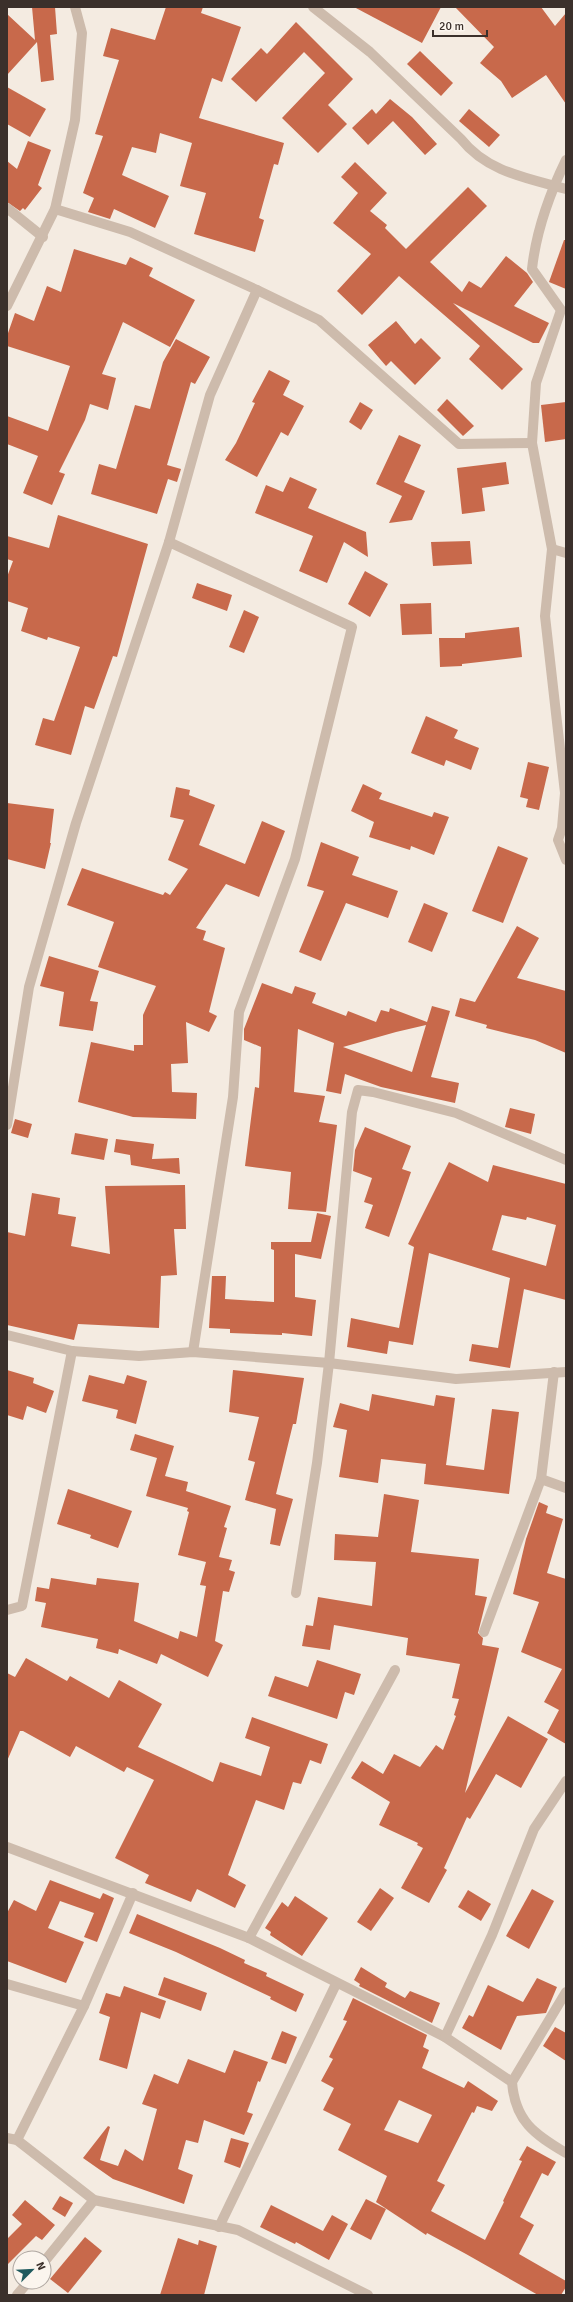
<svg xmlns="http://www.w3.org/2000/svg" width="573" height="2302" viewBox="0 0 573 2302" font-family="Signika,sans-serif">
	<rect width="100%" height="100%" fill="#f4ebe1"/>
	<g fill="#c8694b" fill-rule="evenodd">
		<polygon points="32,7 55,7 57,34 50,35 54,80 41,82 37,42 7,75 7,14 35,40"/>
		<polygon points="166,7 203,7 201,13 241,27 222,82 212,78 199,118 284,143 278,165 274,164 259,218 264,220 255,252 194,234 206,193 180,186 192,143 160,133 156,153 132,147 122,175 169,196 155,228 114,209 110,219 88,212 94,198 83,193 103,136 95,134 119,60 103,56 111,28 155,40"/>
		<polygon points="354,7 441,7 422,43"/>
		<polygon points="455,7 541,7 555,26 566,13 566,104 546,75 512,98 501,81 480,63 494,47"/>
		<polygon points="296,22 353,79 328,105 347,124 318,153 282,118 325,73 304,52 256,102 231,79 261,48 267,54"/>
		<polygon points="420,51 453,83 441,96 407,64"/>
		<polygon points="7,87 46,109 30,137 7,124"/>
		<polygon points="390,99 412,117 437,144 425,155 393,121 368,145 352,128 372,109 376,114"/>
		<polygon points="469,109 500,135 489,147 459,121"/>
		<polygon points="28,141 51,150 38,185 42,188 25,210 23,208 20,211 7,202 7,161 17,169"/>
		<polygon points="355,162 387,193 370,211 387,225 385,228 406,249 468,187 487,206 430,262 462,292 469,281 481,288 506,256 527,273 533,282 514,306 549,323 539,343 533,343 453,303 523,369 502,390 469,359 480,346 399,276 362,315 337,291 371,254 333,223 358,193 341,177"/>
		<polygon points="564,240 566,240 566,289 549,282"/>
		<polygon points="74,249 126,265 130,257 153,268 149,276 195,300 170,347 123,322 102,374 116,378 108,410 90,404 85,420 59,472 65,474 52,505 23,493 38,456 7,444 7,416 48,431 70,366 7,346 7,336 15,313 34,321 47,286 61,292"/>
		<polygon points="396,321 415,344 421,338 441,358 415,385 391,361 386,366 368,345"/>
		<polygon points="176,339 210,357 195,384 191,382 167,465 181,469 177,482 168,479 157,514 91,494 99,464 116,469 135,405 150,409 163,362"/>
		<polygon points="269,370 290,381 283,395 304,406 288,436 281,432 257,477 225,460 236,443 255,403 252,402"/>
		<polygon points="447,399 474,426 463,436 437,410"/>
		<polygon points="360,402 373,410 361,430 349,422"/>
		<polygon points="566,402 566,439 545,442 541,405"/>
		<polygon points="399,435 421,445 404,482 425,491 412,520 389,523 402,496 376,484"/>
		<polygon points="506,462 509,484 482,488 485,511 462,514 457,468"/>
		<polygon points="290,477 317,489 308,508 366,532 368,557 344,542 327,583 299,571 313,536 255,513 266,485 283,492"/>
		<polygon points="58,515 148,544 117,657 113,656 94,709 85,706 71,755 35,745 43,718 54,721 80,647 48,637 47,640 21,631 28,608 7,601 7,577 13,561 7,559 7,536 49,548"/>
		<polygon points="470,541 472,564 433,566 431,542"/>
		<polygon points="365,571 388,584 370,617 348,604"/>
		<polygon points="197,583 232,595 227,611 192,598"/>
		<polygon points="431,603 432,634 402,635 400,604"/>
		<polygon points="244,610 259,617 244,653 229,647"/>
		<polygon points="519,627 522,657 462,664 462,666 440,667 439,638 465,638 465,633"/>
		<polygon points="426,716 458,730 454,738 479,748 471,770 446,760 444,766 411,753"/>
		<polygon points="528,762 549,767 539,810 526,807 528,799 520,797"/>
		<polygon points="363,784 382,793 379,799 432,817 434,812 449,817 434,855 411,846 410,850 369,837 374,822 351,811"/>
		<polygon points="176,787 190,790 189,795 215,805 199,845 245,864 262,821 285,831 259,897 226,884 196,928 206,931 203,940 225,948 209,1012 217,1016 209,1032 186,1022 188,1063 171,1064 172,1092 197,1093 196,1119 133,1117 78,1102 91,1042 134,1051 134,1045 143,1045 143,1015 156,986 98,967 114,922 67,905 82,868 163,895 165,892 170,895 188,869 168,860 184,820 170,817"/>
		<polygon points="7,803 54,809 50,843 51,843 45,869 7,859"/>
		<polygon points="321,842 359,857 352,875 398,891 388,918 346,903 321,961 299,952 324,891 307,886"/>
		<polygon points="498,846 528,858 503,923 472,911"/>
		<polygon points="424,903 448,913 432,952 408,942"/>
		<polygon points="517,926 539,938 517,978 566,991 566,1053 535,1040 486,1028 487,1025 455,1016 460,998 475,1002"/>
		<polygon points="49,956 99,971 90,1001 98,1002 93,1031 59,1026 64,992 40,986"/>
		<path d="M262 983 292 994 295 986 316 993 312 1003 346 1016 348 1011 376 1022 381 1010 389 1012 390 1008 427 1022 432 1006 450 1011 431 1077 459 1083 455 1103 381 1087 345 1074 341 1094 326 1091 334 1043 298 1029 294 1092 325 1096 319 1122 337 1125 326 1212 288 1209 291 1172 245 1166 255 1087 259 1088 261 1047 244 1040V1029ZM426 1025 412 1072 343 1047 396 1032Z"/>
		<polygon points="510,1108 535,1114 531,1134 505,1127"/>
		<polygon points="15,1119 32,1124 28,1138 11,1133"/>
		<polygon points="365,1127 411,1146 402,1169 411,1172 389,1237 365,1228 373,1205 364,1202 372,1178 353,1171 355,1150"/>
		<polygon points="75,1133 108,1139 104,1160 71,1154"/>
		<polygon points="116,1139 154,1144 152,1159 179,1158 180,1174 131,1165 130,1155 114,1152"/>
		<path d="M449 1162 488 1182 493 1165 566 1184V1300L524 1289 510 1368 469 1361 472 1344 498 1348 510 1278 429 1253 413 1345 389 1341 387 1354 347 1347 351 1318 399 1328 414 1247 408 1244ZM502 1215 526 1220 527 1217 556 1225 546 1266 492 1250Z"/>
		<polygon points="185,1185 186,1229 174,1229 177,1275 161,1276 159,1328 78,1324 74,1340 7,1325 7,1232 25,1236 32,1193 60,1198 58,1214 76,1217 71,1246 110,1254 105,1186"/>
		<polygon points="317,1213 331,1216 321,1259 295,1254 295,1297 316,1300 312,1336 282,1333 282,1335 230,1333 230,1329 209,1328 212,1276 226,1276 225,1299 274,1302 274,1250 271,1249 271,1242 311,1242"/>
		<polygon points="7,1370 34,1378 33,1383 54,1391 46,1413 27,1406 23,1420 7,1415"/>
		<polygon points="233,1370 304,1378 296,1424 293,1424 276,1494 293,1499 280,1546 270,1544 276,1509 245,1500 255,1462 248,1460 259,1417 229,1412"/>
		<polygon points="89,1375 124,1384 127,1375 147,1381 136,1424 116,1418 118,1410 82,1401"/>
		<polygon points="372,1394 434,1406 436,1395 455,1398 446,1465 484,1470 492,1409 519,1412 509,1494 424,1484 426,1464 381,1459 378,1483 339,1477 347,1430 333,1427 340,1403 369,1411"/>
		<polygon points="135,1434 174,1446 165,1476 188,1482 186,1491 231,1506 224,1527 227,1528 219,1557 232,1560 229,1570 235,1572 229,1592 223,1591 215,1641 223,1645 208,1677 161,1654 157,1664 119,1649 118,1654 96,1648 98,1639 41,1627 46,1603 35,1601 37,1587 49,1589 51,1578 96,1585 97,1578 139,1583 134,1621 178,1639 180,1631 197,1637 206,1586 200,1585 206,1562 178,1555 189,1512 187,1511 188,1508 146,1496 157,1458 130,1450"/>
		<polygon points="68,1489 132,1511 118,1548 90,1538 91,1535 57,1524"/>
		<polygon points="384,1494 419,1500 411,1552 479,1559 475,1595 487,1597 478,1633 483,1638 482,1645 499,1648 465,1793 508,1716 548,1739 521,1788 496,1774 470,1819 467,1817 444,1868 447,1870 429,1903 401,1888 423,1848 417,1845 418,1843 379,1825 390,1802 351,1778 362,1761 383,1774 394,1754 420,1767 436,1745 443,1750 456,1716 454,1715 459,1699 452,1698 460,1664 406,1655 408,1638 334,1625 330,1650 302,1646 306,1625 313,1626 318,1597 372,1606 376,1562 334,1560 335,1534 378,1537"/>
		<polygon points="539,1502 548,1506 546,1513 563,1519 547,1573 566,1579 566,1744 547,1733 559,1710 544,1702 562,1669 521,1652 539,1602 513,1594 526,1539"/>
		<polygon points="26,1658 67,1681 70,1676 109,1698 119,1680 162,1704 138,1747 213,1782 220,1762 261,1776 270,1747 245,1738 252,1717 328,1744 321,1764 310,1760 301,1784 293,1782 284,1810 256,1800 228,1875 246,1885 235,1908 197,1889 191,1902 145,1883 149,1875 115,1858 154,1780 127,1767 124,1772 76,1746 70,1757 23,1731 20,1731 7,1761 7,1673 15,1677"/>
		<polygon points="317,1660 361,1674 354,1695 345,1692 337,1719 268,1696 275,1676 308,1687"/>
		<polygon points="50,1880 100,1899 103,1893 114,1898 97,1942 84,1937 94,1913 60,1901 48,1928 84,1942 66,1983 7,1961 7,1913 14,1900 36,1911"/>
		<polygon points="380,1888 394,1898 371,1931 357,1922"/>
		<polygon points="532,1889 554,1901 529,1949 506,1936"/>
		<polygon points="468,1890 491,1904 481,1921 458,1907"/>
		<polygon points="295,1896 328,1918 302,1956 270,1935 271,1932 265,1928 282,1902 288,1907"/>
		<polygon points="137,1914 220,1948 245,1960 244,1963 267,1973 266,1976 304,1994 296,2012 270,1999 271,1997 176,1952 129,1933"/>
		<polygon points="361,1967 387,1983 385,1987 405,1998 410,1991 440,2003 432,2023 359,1986 360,1984 354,1980"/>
		<polygon points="164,1977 207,1993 201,2011 158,1995"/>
		<polygon points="537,1978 557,1987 546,2013 517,2016 501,2050 462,2028 469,2015 473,2017 488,1985 523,2002"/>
		<polygon points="124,1986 166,2001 160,2019 141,2012 127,2069 99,2060 110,2017 99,2013 106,1993 120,1997"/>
		<path d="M353 1998 427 2035 423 2047 429 2050 422 2068 464 2088 468 2081 498 2101 492 2111 477 2106 474 2113 472 2112 437 2181 445 2185 431 2211 485 2240 504 2202 503 2201 522 2161 519 2160 527 2146 556 2162 548 2176 542 2173 520 2217 534 2225 519 2254 566 2281V2287L561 2295H538L466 2254 427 2233 426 2235 376 2202 387 2176 338 2150 351 2124 323 2110 334 2088 321 2081 333 2059 329 2057 347 2021 343 2020ZM399 2100 432 2115 418 2143 384 2130Z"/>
		<polygon points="555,2027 566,2033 566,2061 543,2046"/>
		<polygon points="282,2031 297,2037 286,2064 271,2059"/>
		<polygon points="234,2050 268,2062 260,2082 258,2081 247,2112 253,2114 244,2135 204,2120 198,2143 186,2140 178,2169 193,2175 184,2204 113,2179 83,2158 108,2126 110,2127 100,2160 118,2166 125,2149 143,2161 157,2109 142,2104 154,2074 178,2084 188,2059 225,2073"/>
		<polygon points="231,2138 249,2143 240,2168 224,2162"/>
		<polygon points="60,2196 73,2203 65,2217 52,2209"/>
		<polygon points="366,2199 386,2209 371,2240 350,2229"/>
		<polygon points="25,2200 55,2225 42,2240 36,2236 7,2265 7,2239 22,2224 12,2215"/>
		<polygon points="271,2205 323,2231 332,2215 348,2224 329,2260 296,2242 295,2244 260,2227"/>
		<polygon points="85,2237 102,2251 68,2293 50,2279"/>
		<polygon points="178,2238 198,2245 199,2240 217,2246 204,2295 160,2295"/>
	</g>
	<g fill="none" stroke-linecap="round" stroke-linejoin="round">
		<g stroke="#cdbbac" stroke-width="10">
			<path d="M313 7 370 52 461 139C487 172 527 178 566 189"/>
			<path d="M566 160C550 193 536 232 532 269L561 310 536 383 532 443 552 549 545 616 565 793 562 828 558 840 566 860"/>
			<polyline points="7,208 43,237"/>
			<polyline points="55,209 130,232 257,290 319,320 459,444 532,443"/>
			<polyline points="7,306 55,209 75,120 82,33 75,7"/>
			<polyline points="169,542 352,627 295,859 239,1012 233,1097 193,1352"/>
			<polyline points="552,549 566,553"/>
			<polyline points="7,1125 29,987 76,823 169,542 210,395 257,290"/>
			<polyline points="7,1335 72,1351 139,1356 193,1352 329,1363 456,1379 566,1372"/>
			<polyline points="541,1479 566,1488"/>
			<polyline points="296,1593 317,1463 329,1363 352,1112 358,1090 373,1092 456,1113 566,1160"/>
			<polyline points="7,1610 22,1606 72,1351"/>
			<polyline points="484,1632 541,1479 554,1372"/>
			<path d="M7 1847 249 1938 445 2037 512 2082C515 2121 534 2134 566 2153"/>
			<polyline points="249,1938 395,1670"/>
			<polyline points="7,1984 84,2006"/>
			<polyline points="445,2037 492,1935 534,1829 566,1781"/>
			<polyline points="512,2082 566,1992"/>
			<polyline points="7,2138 17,2140 94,2200 238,2230 368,2295"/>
			<polyline points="17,2140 84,2006 133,1893"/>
			<polyline points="219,2227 336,1984"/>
			<polyline points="44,2262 94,2200"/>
			<polyline points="17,2295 28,2282"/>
		</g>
	</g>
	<rect width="573" height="2302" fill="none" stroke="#3b302b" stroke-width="16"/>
	<g transform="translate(32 2270) rotate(66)"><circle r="19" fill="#fbf5ee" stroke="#aea6a0"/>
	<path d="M0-3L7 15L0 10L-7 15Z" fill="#1f5a5e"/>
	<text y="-6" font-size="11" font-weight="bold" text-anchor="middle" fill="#3b302b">N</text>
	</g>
	<path d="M433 30v6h54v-6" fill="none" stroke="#3b302b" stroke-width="2"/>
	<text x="439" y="30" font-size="12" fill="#3b302b" stroke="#fbf5ee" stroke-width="3" paint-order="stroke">20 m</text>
</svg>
